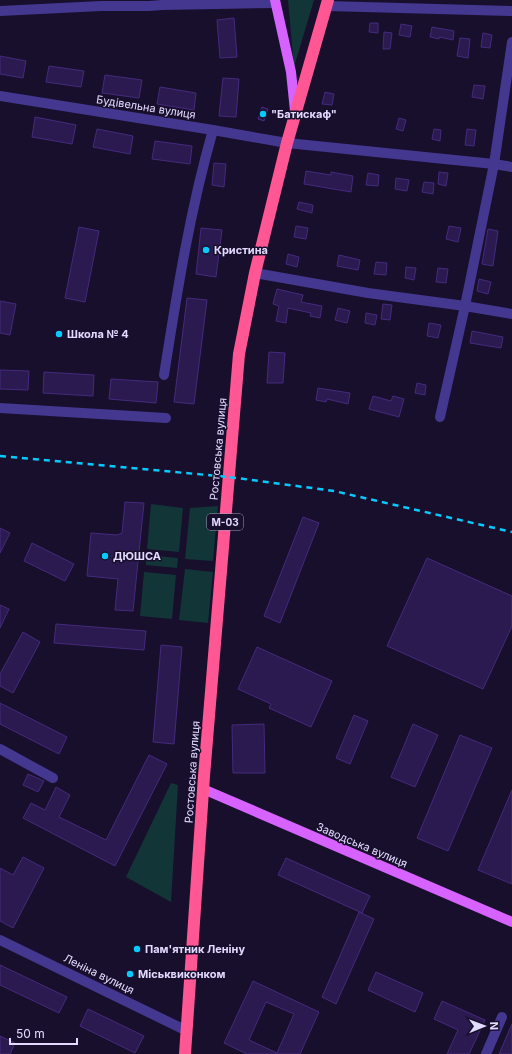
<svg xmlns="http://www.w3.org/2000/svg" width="512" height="1054" viewBox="0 0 512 1054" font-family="Inter,sans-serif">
	<rect width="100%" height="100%" fill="#180f2d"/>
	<g fill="#123538">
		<polygon points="288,0 314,0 294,67"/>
		<polygon points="151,504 183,508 179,552 147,549"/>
		<polygon points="218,506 213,561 185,559 190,508"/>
		<polygon points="146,555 178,558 177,568 146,565"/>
		<polygon points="185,569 213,572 208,623 179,620"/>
		<polygon points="144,572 176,575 172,619 140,616"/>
		<polygon points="171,783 178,785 171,902 126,877"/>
	</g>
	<g fill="#2b1a4f" stroke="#442a7d" fill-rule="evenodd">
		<polygon points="234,18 237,57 220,58 217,20"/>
		<polygon points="370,23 378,23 378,33 369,32"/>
		<polygon points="401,24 412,26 410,37 399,35"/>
		<polygon points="432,27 454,31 453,40 439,37 439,39 430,37"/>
		<polygon points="384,32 392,33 390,49 383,49"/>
		<polygon points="483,33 492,35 490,48 481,47"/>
		<polygon points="460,38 470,39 468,58 457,56"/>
		<polygon points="0,56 26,61 23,78 0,74"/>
		<polygon points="49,66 84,71 81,87 46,82"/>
		<polygon points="105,75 142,80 139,98 102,93"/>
		<polygon points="223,78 239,79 236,117 219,116"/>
		<polygon points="474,85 485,86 483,99 472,97"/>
		<polygon points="160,87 196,93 194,110 157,104"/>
		<polygon points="325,92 334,94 332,105 322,104"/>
		<polygon points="262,107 268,109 264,121 258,119"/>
		<polygon points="35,117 76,125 72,144 32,137"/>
		<polygon points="399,118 406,120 403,131 396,129"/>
		<polygon points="97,129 133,136 130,154 93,147"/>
		<polygon points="434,129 441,130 440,141 432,139"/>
		<polygon points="467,129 476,130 474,146 465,145"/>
		<polygon points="155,141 192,146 190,164 152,159"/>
		<polygon points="214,163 226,164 224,187 212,185"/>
		<polygon points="306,171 331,175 331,172 353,176 351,192 304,184"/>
		<polygon points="439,172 448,173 446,186 438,184"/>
		<polygon points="368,173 379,175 378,186 366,185"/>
		<polygon points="396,178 409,180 407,191 395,189"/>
		<polygon points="424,182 434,183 433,194 422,192"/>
		<polygon points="299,202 313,205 312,213 297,209"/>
		<polygon points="296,226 308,228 306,239 294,237"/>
		<polygon points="449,226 461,228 458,242 446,239"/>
		<polygon points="79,227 99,231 85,302 65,298"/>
		<polygon points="201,228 222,230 216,277 196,274"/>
		<polygon points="488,229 498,231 493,266 482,264"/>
		<polygon points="288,254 299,257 297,267 286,264"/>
		<polygon points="339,255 360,260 358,270 337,266"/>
		<polygon points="376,262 387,263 386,275 374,274"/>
		<polygon points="406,267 416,268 414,280 405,278"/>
		<polygon points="438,268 448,269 446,283 436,282"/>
		<polygon points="479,279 491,282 488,294 477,291"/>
		<polygon points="277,289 303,295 301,302 322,306 320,318 310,316 311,313 288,308 286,323 276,321 279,306 273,304"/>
		<polygon points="187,298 207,300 194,404 174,402"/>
		<polygon points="0,301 16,304 10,335 0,333"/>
		<polygon points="383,304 392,305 390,320 381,319"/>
		<polygon points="338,308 350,311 347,323 335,320"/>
		<polygon points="366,313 377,315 375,325 365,323"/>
		<polygon points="429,323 441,325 438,338 427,336"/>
		<polygon points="472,331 503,337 501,348 470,343"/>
		<polygon points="269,352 285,353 283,383 267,383"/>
		<polygon points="0,370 29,371 28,390 0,389"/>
		<polygon points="44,372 94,375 93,396 43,393"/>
		<polygon points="111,379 158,382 156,403 109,399"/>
		<polygon points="417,383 426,385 425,395 415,393"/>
		<polygon points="318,388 350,393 348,404 327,399 326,402 316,400"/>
		<polygon points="373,396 391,401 393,396 404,399 399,417 369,409"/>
		<polygon points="125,502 144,503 133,611 115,610 118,579 87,576 91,533 117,535 122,533"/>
		<polygon points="303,517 319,523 280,623 264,616"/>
		<polygon points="0,528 10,533 0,553"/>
		<polygon points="32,543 74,564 65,581 24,561"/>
		<polygon points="427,558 512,596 512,626 483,689 387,646"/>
		<polygon points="0,605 9,609 0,628"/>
		<polygon points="56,624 146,631 144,650 54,643"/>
		<polygon points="23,632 40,642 13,693 0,686 0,674"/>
		<polygon points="161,645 182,647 174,744 153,742"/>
		<polygon points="257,647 332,681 311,727 269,708 271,704 238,689"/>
		<polygon points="0,703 67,737 59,754 0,724"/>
		<polygon points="354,715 368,721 350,764 336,758"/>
		<polygon points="264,724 265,773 233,773 232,725"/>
		<polygon points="413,724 438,735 415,787 391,777"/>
		<polygon points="460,735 492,748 448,851 417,838"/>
		<polygon points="149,755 167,764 115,866 23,818 31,803 45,810 56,787 70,795 59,817 106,840"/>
		<polygon points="28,774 44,781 38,792 23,785"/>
		<polygon points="512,790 512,884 478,870"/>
		<polygon points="23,857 44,868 13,928 0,921 0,868 13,875"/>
		<polygon points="286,858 370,896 362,913 278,875"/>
		<polygon points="359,912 374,919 336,1004 322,997"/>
		<polygon points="0,965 67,997 59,1013 0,985"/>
		<polygon points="376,972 423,993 415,1012 368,990"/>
		<path d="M253 981 319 1012 300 1054H247L224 1043ZM266 1002 294 1014 277 1053 249 1040Z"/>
		<polygon points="442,1001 485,1020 469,1054 447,1054 458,1030 434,1019"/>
		<polygon points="88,1009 144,1036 135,1053 80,1026"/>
		<polygon points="512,1024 512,1054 499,1054"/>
		<polygon points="0,1036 15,1043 10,1054 0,1054"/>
	</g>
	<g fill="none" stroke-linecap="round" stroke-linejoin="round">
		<g stroke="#44378f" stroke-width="10">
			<polyline points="327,6 512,11"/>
			<polyline points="0,11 101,6 149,6 162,5 275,3"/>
			<polyline points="0,96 213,130 287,143 494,164 512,167"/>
			<polyline points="255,273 368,293 465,306 512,314"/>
			<path d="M164 375C177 292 190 210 213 130"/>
			<polyline points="0,408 166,418"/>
			<polyline points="440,417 465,306 494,164 512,42"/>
			<polyline points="0,749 53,778"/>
			<polyline points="0,940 187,1031"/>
			<polyline points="486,1054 502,1017"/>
		</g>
		<g stroke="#d662ff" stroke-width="10">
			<polyline points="275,0 291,72 295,111"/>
			<polyline points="203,789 512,922"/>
		</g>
		<polyline stroke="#ff5694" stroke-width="12" points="185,1054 204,776 239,354 255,273 287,143 328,0"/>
		<polyline stroke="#07caff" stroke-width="2.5" stroke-dasharray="6 5" stroke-linecap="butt" points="0,456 229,477 334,491 512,532"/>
	</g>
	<g fill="#07caff" stroke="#180f2d" stroke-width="1.5">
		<circle cx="263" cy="114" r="4"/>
		<circle cx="206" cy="250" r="4"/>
		<circle cx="59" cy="334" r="4"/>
		<circle cx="105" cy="556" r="4"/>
		<circle cx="137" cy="949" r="4"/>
		<circle cx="130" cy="974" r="4"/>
	</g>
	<g text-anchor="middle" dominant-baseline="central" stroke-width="3" stroke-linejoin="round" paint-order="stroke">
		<rect fill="#180f2d" stroke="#a69ec0" stroke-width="1" x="207" y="514" width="36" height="16" rx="3"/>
		<g font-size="10" font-weight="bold" fill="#e3dbff">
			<text x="225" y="522">М-03</text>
		</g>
		<g font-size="11" fill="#e3dbff" stroke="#180f2d">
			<text transform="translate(146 107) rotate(9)">Будівельна вулиця</text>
			<text transform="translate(218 449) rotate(-85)">Ростовська вулиця</text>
			<text transform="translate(192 772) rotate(-86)">Ростовська вулиця</text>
			<text transform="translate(362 845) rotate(23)">Заводська вулиця</text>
			<text transform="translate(99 974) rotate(26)">Леніна вулиця</text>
		</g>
		<g font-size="11" font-weight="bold" fill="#e3dbff" stroke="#180f2d" text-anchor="start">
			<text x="271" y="114">"Батискаф"</text>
			<text x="214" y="250">Кристина</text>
			<text x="67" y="334">Школа № 4</text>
			<text x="113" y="556">ДЮШСА</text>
			<text x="145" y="949">Пам'ятник Леніну</text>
			<text x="138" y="974">Міськвиконком</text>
		</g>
	</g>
	<g transform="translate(484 1026) rotate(89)" stroke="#180f2d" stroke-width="3" paint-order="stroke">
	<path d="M0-3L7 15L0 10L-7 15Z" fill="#e3dbff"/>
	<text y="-6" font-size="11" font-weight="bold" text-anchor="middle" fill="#e3dbff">N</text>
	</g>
	<path d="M10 1038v6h67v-6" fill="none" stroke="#e3dbff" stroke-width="2"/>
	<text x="16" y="1038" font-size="12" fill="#e3dbff" stroke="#180f2d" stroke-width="3" paint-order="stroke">50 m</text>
</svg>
